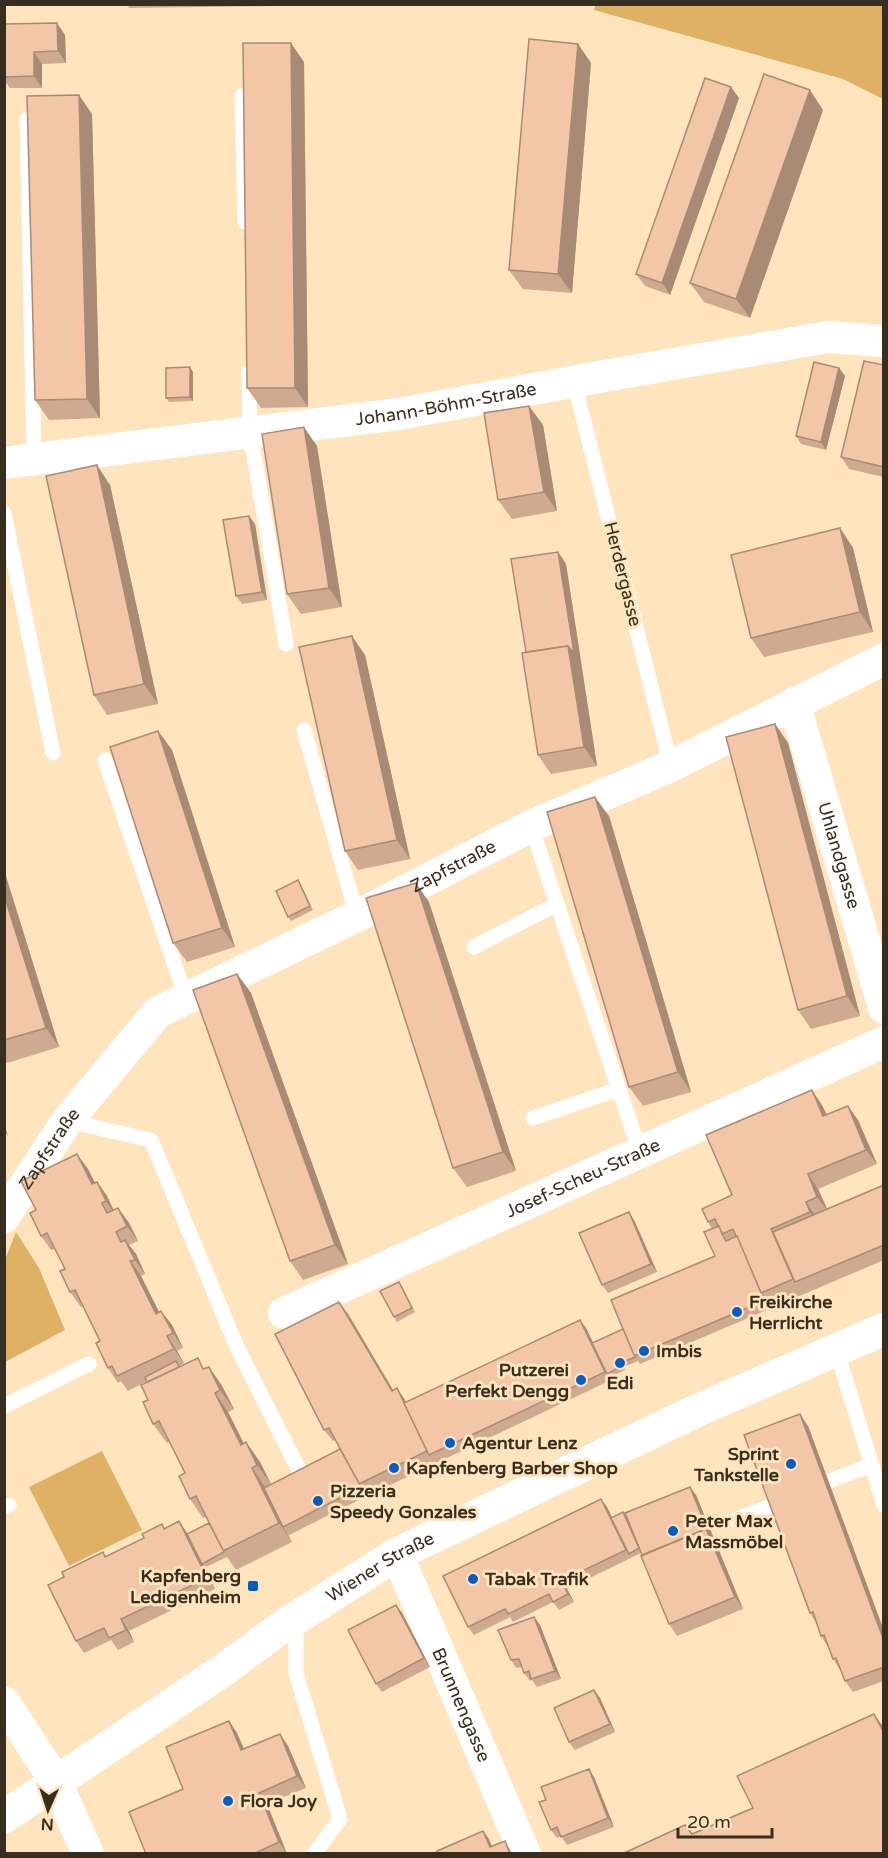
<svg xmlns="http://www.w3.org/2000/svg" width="888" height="1858" viewBox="0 0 888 1858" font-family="'Varela Round',sans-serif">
	<rect width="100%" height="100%" fill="#ffe4bd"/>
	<g fill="#dfb165">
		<polygon points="596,4 883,5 883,99 843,79 594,10"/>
		<polygon points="16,1232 39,1268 65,1330 5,1362 5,1260"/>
		<polygon points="102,1451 142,1530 69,1566 29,1487"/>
	</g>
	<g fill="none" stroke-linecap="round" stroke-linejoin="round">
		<g stroke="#fff" stroke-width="15">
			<polyline points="242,96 245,222"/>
			<polyline points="27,120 34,459"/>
			<polyline points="249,372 250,432 286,644"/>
			<polyline points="574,382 671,766"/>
			<polyline points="4,513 53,753"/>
			<polyline points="304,730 357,916"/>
			<polyline points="105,760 186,998"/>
			<polyline points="531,826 640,1152"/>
			<polyline points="474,947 557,904"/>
			<polyline points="533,1118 619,1089"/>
			<polyline points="67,1121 151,1140 237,1347 299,1470"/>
			<polyline points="836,1349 884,1505"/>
			<polyline points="4,1406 89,1364"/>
			<polyline points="829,1481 872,1465"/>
			<polyline points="4,1507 9,1505"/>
			<polyline points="735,1520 774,1505"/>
			<polyline points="296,1619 296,1673 340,1819 314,1854"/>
		</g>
		<g stroke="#fff" stroke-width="32">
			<path id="s1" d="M4 463 399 414 593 378 828 337 884 341"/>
			<path id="s2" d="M794 703 884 1008"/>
			<path id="s3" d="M4 1217 67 1121 158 1012 357 916 531 826 671 766 884 659"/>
			<path id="s4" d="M284 1313 884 1042"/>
			<path id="s5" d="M397 1554 525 1854"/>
			<polyline points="4,1702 56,1782 88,1854"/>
		</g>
		<path stroke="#fff" stroke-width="33" id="s6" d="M4 1817 225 1669 279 1629 397 1554 696 1411 884 1329"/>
	</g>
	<g fill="#d0aa90">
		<polygon points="127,4 351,4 351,5 129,8"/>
		<polygon points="4,24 65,35 66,63 42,64 42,88 10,88 4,80"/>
		<polygon points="578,44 591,63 572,293 523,289 509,270"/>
		<polygon points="304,62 308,407 261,408 247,388"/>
		<polygon points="739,98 670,295 645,286 636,274"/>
		<polygon points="823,110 750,318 704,302 690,283"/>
		<polygon points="92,114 100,418 49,420 35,400"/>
		<polygon points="884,365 884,477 849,469 841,457"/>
		<polygon points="839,368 845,376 826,450 801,444 796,436"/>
		<polygon points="193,372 193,401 169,402 166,398"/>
		<polygon points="543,425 557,511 512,519 498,500"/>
		<polygon points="317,446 342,607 301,614 287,594"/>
		<polygon points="110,485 158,704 107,715 94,695"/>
		<polygon points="255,524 267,600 242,604 236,596"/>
		<polygon points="840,528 853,548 873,632 764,657 751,638"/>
		<polygon points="558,552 566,564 597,766 551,774 538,755 526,652"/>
		<polygon points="365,655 410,859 358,870 345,851"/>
		<polygon points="775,724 788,743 860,1016 811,1029 798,1010"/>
		<polygon points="158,731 172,750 235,947 187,962 173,943"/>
		<polygon points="609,816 691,1092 643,1106 629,1087"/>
		<polygon points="4,870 59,1047 7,1063 4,1059"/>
		<polygon points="301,885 313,910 291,921 288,917"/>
		<polygon points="429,902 516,1171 467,1187 453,1168"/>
		<polygon points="237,974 251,993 348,1264 303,1280 290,1261"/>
		<polygon points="822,1105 827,1115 858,1120 877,1164 818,1189 827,1209 884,1185 884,1260 640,1364 638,1361 624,1367 625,1370 610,1377 611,1380 367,1496 289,1535 288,1534 292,1542 236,1570 227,1557 204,1568 215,1589 129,1631 134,1642 118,1650 111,1640 84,1653 76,1641 64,1577 103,1552 106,1557 144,1538 162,1524 165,1528 188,1534 209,1523 206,1517 203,1518 190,1499 185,1473 169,1442 167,1443 153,1424 148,1400 147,1381 128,1391 121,1381 118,1383 108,1368 100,1341 83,1306 81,1307 70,1292 65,1269 55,1249 51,1250 41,1236 36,1210 88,1169 95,1183 97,1182 107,1196 114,1210 118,1208 129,1223 138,1241 129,1245 136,1254 145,1274 141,1276 159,1312 161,1311 172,1325 183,1348 177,1351 184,1363 179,1366 179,1367 205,1369 209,1367 222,1386 234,1409 228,1412 244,1444 246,1442 260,1462 271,1484 340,1449 336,1440 333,1441 324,1430 348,1314 393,1390 406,1402 586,1328 593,1343 623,1329 715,1256 712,1229 708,1222 732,1195"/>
		<polygon points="634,1220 657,1272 608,1293 602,1285"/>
		<polygon points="402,1286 415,1312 397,1322 394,1317"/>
		<polygon points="808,1426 884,1631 884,1681 853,1692 845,1681 841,1671 833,1659 828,1647 821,1636 816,1623 810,1613"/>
		<polygon points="696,1495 743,1609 677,1636 669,1624 641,1553 567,1589 574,1602 559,1610 553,1602 513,1622 510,1617 474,1635 468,1627 601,1499 607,1507 612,1518"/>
		<polygon points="396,1605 402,1613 430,1667 382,1692 376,1684"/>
		<polygon points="534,1617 540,1625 561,1679 537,1687 532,1680 530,1681 524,1673 522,1667 516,1668 511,1660"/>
		<polygon points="594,1690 600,1698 615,1732 575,1750 569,1742"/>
		<polygon points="229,1721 237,1733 244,1749 280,1734 288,1746 306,1788 267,1804 287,1854 146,1854 183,1789"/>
		<polygon points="594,1777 614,1827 567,1845 561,1836 557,1838 551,1830"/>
	</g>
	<g fill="#a98b75">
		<polygon points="57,23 65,35 66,63 58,51"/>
		<polygon points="291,43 304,62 308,407 295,388"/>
		<polygon points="578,44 591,63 572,293 558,274"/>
		<polygon points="34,52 42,64 42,88 34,76"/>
		<polygon points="731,87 739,98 670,295 662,283"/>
		<polygon points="810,90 823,110 750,318 736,299"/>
		<polygon points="79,95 92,114 100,418 87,399"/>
		<polygon points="190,367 193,372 193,401 190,397"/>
		<polygon points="839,368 845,376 826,450 821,442"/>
		<polygon points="529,406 543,425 557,511 544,492"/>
		<polygon points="304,427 317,446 342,607 329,588"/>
		<polygon points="97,465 110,485 158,704 144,684"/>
		<polygon points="249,516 255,524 267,600 262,592"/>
		<polygon points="840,528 853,548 873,632 860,612"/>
		<polygon points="558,552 566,564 597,766 584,747 568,646"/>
		<polygon points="352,636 365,655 410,859 397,840"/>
		<polygon points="775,724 788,743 860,1016 847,996"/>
		<polygon points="158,731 172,750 235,947 222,928"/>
		<polygon points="595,797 609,816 691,1092 678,1072"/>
		<polygon points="4,870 59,1047 46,1028 4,895"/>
		<polygon points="416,883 429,902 516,1171 503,1152"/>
		<polygon points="237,974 251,993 348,1264 335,1245"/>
		<polygon points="812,1090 822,1105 834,1131 823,1116"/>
		<polygon points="848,1106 858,1120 877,1164 866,1150"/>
		<polygon points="4,1123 8,1136 4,1130"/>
		<polygon points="77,1154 88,1169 103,1199 92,1184"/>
		<polygon points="808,1174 818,1189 828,1211 817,1197"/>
		<polygon points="97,1182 107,1196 116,1216 106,1201"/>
		<polygon points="806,1202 816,1217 821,1227 810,1212"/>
		<polygon points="118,1208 129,1223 138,1241 127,1226"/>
		<polygon points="629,1212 634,1220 657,1272 651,1264"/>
		<polygon points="125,1240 136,1254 145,1274 135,1260"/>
		<polygon points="130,1261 141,1276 167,1328 156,1314"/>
		<polygon points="339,1302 348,1314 400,1402 392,1391"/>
		<polygon points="161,1311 172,1325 183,1348 173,1333"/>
		<polygon points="580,1320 586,1328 608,1373 607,1374 611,1380 605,1372"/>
		<polygon points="167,1336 177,1351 184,1363 174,1349"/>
		<polygon points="209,1367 222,1386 234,1409 220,1390"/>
		<polygon points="397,1388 405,1400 431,1454 429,1455 427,1451"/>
		<polygon points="215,1393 228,1412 254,1464 241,1445"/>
		<polygon points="800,1414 808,1426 884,1631 884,1641"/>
		<polygon points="246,1442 260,1462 271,1484 257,1465"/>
		<polygon points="252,1468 265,1487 283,1527 292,1542 279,1523"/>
		<polygon points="690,1487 696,1495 743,1609 735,1597 706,1529"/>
		<polygon points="601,1499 607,1507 630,1554 629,1554"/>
		<polygon points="179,1521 187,1533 215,1589 207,1578"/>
		<polygon points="561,1581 567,1589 574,1602 568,1594"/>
		<polygon points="396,1605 402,1613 430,1667 424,1658"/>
		<polygon points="534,1617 540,1625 561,1679 555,1671"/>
		<polygon points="121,1619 129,1631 134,1642 126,1630"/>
		<polygon points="594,1690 600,1698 615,1732 610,1724"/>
		<polygon points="874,1714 884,1728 884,1733"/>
		<polygon points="229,1721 237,1733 249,1761 241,1750"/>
		<polygon points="280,1734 288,1746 306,1788 297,1776"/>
		<polygon points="589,1769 594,1777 614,1827 608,1818"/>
		<polygon points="259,1793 267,1804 287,1854 279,1842"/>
		<polygon points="483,1831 489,1839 495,1854 490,1847"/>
		<polygon points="505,1841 510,1850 512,1854 510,1854"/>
	</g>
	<g fill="#f2c6a7" stroke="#a98b75" stroke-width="1.5">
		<polygon points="57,23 58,51 34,52 34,76 4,77 4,24"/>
		<polygon points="529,39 578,44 558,274 509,270"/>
		<polygon points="243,43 291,43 295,388 247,388"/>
		<polygon points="764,74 810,90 736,299 690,283"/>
		<polygon points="705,78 731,87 662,283 636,274"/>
		<polygon points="79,95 87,399 35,400 27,96"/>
		<polygon points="864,361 884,365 884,467 841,457"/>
		<polygon points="814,362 839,368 821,442 796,436"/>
		<polygon points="190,367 190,397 166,398 166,368"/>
		<polygon points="529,406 544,492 498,500 484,413"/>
		<polygon points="304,427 329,588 287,594 262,434"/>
		<polygon points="97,465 144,684 94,695 46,476"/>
		<polygon points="249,516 262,592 236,596 223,520"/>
		<polygon points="840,528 860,612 751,638 731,555"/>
		<polygon points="558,552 574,653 568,646 526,652 511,559"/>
		<polygon points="352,636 397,840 345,851 299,647"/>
		<polygon points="568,646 584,747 538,755 522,653"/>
		<polygon points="775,724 847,996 798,1010 726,737"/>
		<polygon points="158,731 222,928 173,943 110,747"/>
		<polygon points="595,797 678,1072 629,1087 547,812"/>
		<polygon points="298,880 310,906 288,917 276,891"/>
		<polygon points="416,883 503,1152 453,1168 366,898"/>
		<polygon points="4,895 46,1028 4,1040"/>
		<polygon points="237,974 335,1245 290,1261 193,990"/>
		<polygon points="812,1090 823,1116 848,1106 866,1150 808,1174 817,1197 806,1202 810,1212 771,1229 793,1279 761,1293 733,1229 722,1234 715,1219 708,1222 702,1209 732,1195 706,1135"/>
		<polygon points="77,1154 92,1184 97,1182 106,1201 102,1203 107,1213 118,1208 127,1226 116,1232 121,1242 125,1240 135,1260 130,1261 156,1314 161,1311 173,1333 167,1336 174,1349 117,1376 112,1366 108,1368 96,1343 100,1341 75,1290 70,1292 60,1271 65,1269 47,1233 41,1236 30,1213 36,1210 21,1181"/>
		<polygon points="884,1185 884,1245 795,1282 773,1232"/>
		<polygon points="629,1212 651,1264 602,1285 579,1233"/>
		<polygon points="719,1226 722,1234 726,1241 737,1236 761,1293 766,1300 634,1356 611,1300 715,1256 704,1232"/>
		<polygon points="399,1282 412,1308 394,1317 380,1291"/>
		<polygon points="339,1302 392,1391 397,1388 427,1451 359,1484 329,1428 324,1430 275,1334"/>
		<polygon points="580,1320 605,1372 429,1455 404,1403"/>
		<polygon points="623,1329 635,1357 621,1363 622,1366 607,1374 592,1343"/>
		<polygon points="198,1358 203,1369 209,1367 220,1390 215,1393 241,1445 246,1442 257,1465 252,1468 279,1523 223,1551 196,1496 190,1499 179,1476 185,1473 159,1421 153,1424 143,1402 148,1400 141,1385"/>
		<polygon points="176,1361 179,1367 147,1382 145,1377"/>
		<polygon points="800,1414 884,1641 884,1667 845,1681 836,1658 833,1659 824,1635 821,1636 813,1612 810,1613 744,1435"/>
		<polygon points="340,1449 361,1487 283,1527 264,1488"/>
		<polygon points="690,1487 709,1533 706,1529 642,1555 625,1513"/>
		<polygon points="601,1499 626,1550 561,1581 568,1594 553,1602 549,1594 508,1614 505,1609 468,1627 443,1576"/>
		<polygon points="623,1512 639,1548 629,1554 611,1518"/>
		<polygon points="179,1521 207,1578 121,1619 126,1630 109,1638 104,1628 76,1641 48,1585 64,1577 62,1572 103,1552 105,1557 144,1538 142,1534 162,1524 164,1529"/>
		<polygon points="209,1523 224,1552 202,1564 187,1534"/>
		<polygon points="706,1529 735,1597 669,1624 641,1556"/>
		<polygon points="396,1605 424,1658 376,1684 348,1630"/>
		<polygon points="534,1617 555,1671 531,1679 529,1671 524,1673 519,1659 511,1660 498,1630"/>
		<polygon points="594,1690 610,1724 569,1742 554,1708"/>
		<polygon points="874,1714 884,1733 884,1854 622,1854 685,1825 692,1834 753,1808 737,1776"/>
		<polygon points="229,1721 241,1750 280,1734 297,1776 259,1793 279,1842 253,1854 146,1854 129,1812 183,1789 166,1747"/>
		<polygon points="589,1769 608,1818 561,1837 557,1827 551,1830 539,1802 546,1800 541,1787"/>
		<polygon points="483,1831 490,1847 505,1841 510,1854 438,1854 437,1851"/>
	</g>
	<g fill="#065cc5" stroke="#ffe4bd" stroke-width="2">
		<circle cx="737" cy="1312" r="6"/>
		<circle cx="644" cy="1351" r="6"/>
		<circle cx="620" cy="1363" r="6"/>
		<circle cx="581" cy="1380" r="6"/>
		<circle cx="450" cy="1443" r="6"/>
		<circle cx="791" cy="1464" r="6"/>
		<circle cx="394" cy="1468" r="6"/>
		<circle cx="318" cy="1501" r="6"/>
		<circle cx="673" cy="1531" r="6"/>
		<circle cx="473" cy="1579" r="6"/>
		<rect x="247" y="1580" width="12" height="12" rx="3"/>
		<circle cx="228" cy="1801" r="6"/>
	</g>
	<g text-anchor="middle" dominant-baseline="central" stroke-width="6" stroke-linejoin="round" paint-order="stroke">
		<g font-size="18" fill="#382e1f" stroke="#ffe4bd">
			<text stroke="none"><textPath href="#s1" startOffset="446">Johann-Böhm-Straße</textPath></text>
			<text transform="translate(623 574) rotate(76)">Herdergasse</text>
			<text stroke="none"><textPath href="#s2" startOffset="159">Uhlandgasse</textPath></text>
			<text stroke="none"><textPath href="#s3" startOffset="586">Zapfstraße</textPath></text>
			<text stroke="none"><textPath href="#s3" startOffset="82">Zapfstraße</textPath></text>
			<text stroke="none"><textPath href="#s4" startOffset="328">Josef-Scheu-Straße</textPath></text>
			<text stroke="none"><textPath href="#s6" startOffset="452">Wiener Straße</textPath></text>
			<text stroke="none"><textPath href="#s5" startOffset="164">Brunnengasse</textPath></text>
		</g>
		<g font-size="18" font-weight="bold" fill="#382e1f" stroke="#ffe4bd" text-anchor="start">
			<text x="749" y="1302">Freikirche<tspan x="749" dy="21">Herrlicht</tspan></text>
			<text x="656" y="1351">Imbis</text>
			<text x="569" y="1370" text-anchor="end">Putzerei<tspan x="569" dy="21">Perfekt Dengg</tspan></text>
			<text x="620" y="1383" text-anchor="middle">Edi</text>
			<text x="462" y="1443">Agentur Lenz</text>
			<text x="779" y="1454" text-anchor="end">Sprint<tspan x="779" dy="21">Tankstelle</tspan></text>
			<text x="406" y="1468">Kapfenberg Barber Shop</text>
			<text x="330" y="1491">Pizzeria<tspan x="330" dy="21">Speedy Gonzales</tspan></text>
			<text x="685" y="1521">Peter Max<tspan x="685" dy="21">Massmöbel</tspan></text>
			<text x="241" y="1576" text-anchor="end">Kapfenberg<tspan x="241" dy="21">Ledigenheim</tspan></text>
			<text x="485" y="1579">Tabak Trafik</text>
			<text x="240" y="1801">Flora Joy</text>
		</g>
	</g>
	<rect width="888" height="1858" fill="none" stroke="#382e1f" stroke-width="12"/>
	<g transform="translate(48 1810) rotate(183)" stroke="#ffe4bd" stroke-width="4.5" paint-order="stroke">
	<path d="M0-4.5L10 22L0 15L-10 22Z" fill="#382e1f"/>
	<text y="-9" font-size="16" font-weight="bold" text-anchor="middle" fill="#382e1f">N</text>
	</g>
	<path d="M678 1828v9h94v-9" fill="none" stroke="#382e1f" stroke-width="3"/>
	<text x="687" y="1828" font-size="18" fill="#382e1f" stroke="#ffe4bd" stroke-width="4.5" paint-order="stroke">20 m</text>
</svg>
